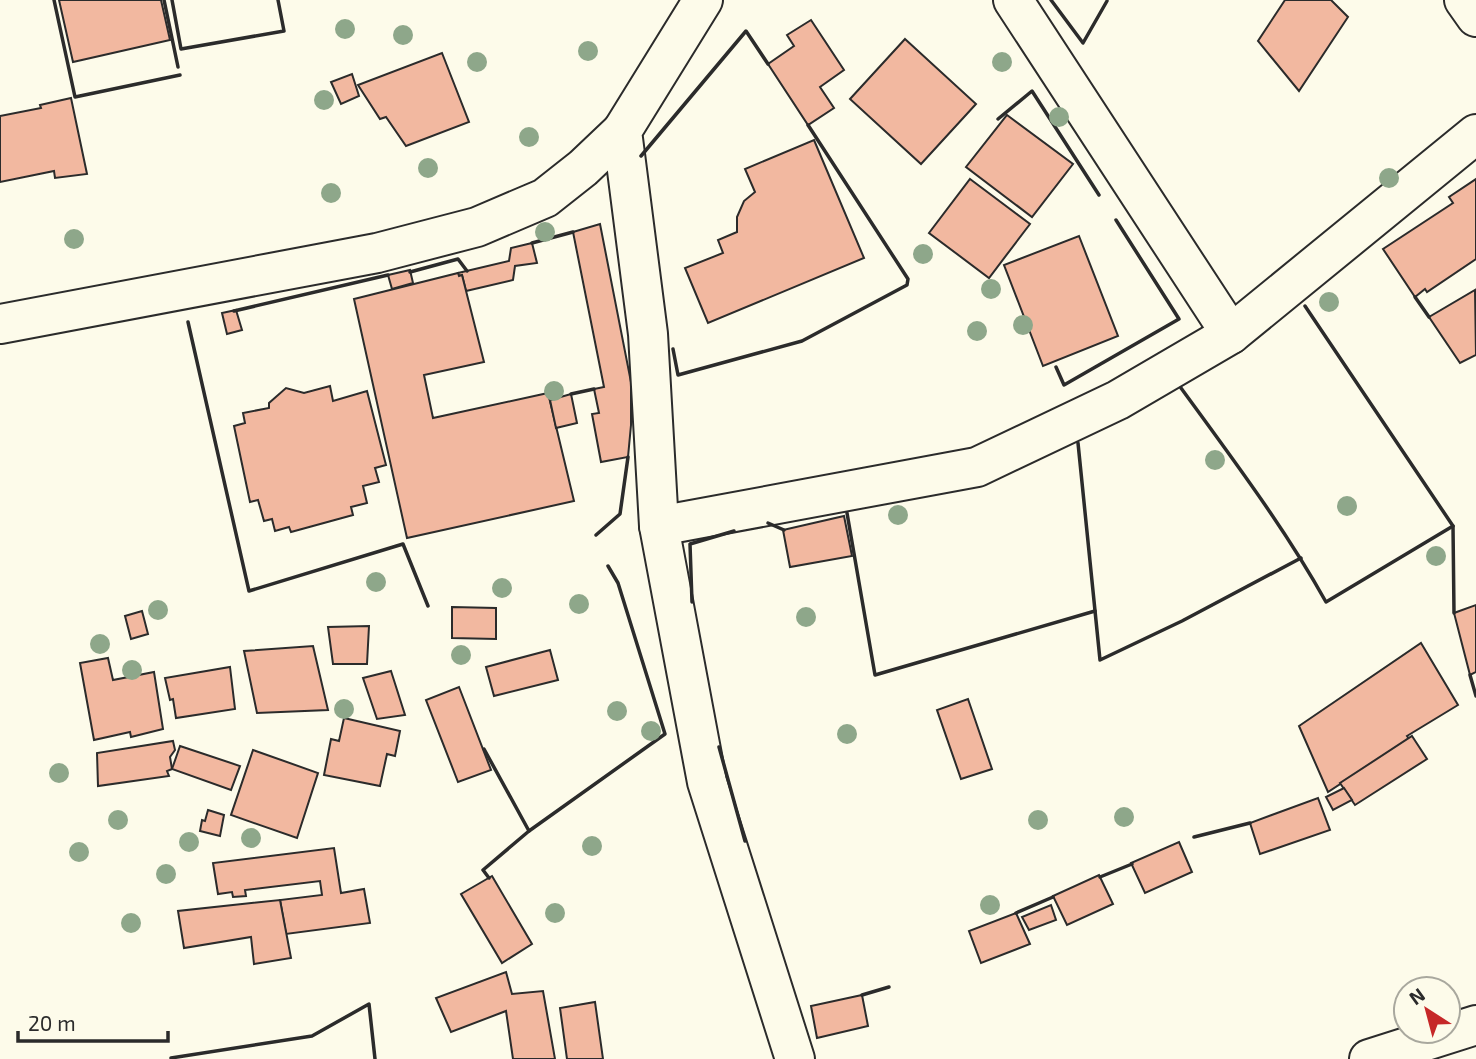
<svg xmlns="http://www.w3.org/2000/svg" width="1476" height="1059" viewBox="0 0 1476 1059" font-family="'Exo 2',sans-serif">
	<rect width="100%" height="100%" fill="#fdfbea"/>
	<g fill="#f2b8a0" stroke="#2b2b2b" stroke-width="2">
		<polygon points="59,0 161,0 170,40 73,62"/>
		<polygon points="1285,0 1331,0 1348,17 1299,91 1258,41"/>
		<polygon points="811,20 844,70 820,87 834,108 808,125 768,64 794,46 787,35"/>
		<polygon points="905,39 976,104 921,164 850,99"/>
		<polygon points="442,53 469,122 406,146 386,117 380,119 358,85"/>
		<polygon points="352,74 359,96 341,104 331,82"/>
		<polygon points="71,98 87,174 55,178 54,171 0,182 0,116 41,108 40,105"/>
		<polygon points="1007,115 1073,164 1032,217 966,167"/>
		<polygon points="814,140 864,258 708,323 685,268 723,253 718,240 737,232 737,217 744,201 755,192 745,169"/>
		<polygon points="970,179 1030,224 989,278 929,233"/>
		<polygon points="1476,179 1476,259 1427,292 1425,289 1415,297 1383,249 1453,203 1449,197"/>
		<polygon points="600,224 631,382 631,425 628,457 601,462 592,414 599,413 594,389 604,387 573,232"/>
		<polygon points="1079,236 1118,336 1043,366 1004,265"/>
		<polygon points="532,243 537,263 515,266 513,280 466,291 462,275 459,276 458,273 509,261 511,248"/>
		<polygon points="410,270 413,283 392,289 388,275"/>
		<polygon points="458,273 459,276 462,275 484,362 424,375 433,418 548,393 574,501 407,538 354,299"/>
		<polygon points="1475,290 1476,355 1460,363 1429,317"/>
		<polygon points="236,310 242,330 227,334 222,313"/>
		<polygon points="330,386 333,401 367,391 386,465 375,468 379,482 363,486 367,503 351,507 353,515 291,532 289,527 275,531 272,519 264,521 258,500 250,502 234,426 245,423 243,413 269,408 269,403 286,388 304,393"/>
		<polygon points="571,394 577,423 556,428 550,400"/>
		<polygon points="844,516 852,556 790,567 783,530"/>
		<polygon points="1476,605 1476,672 1470,675 1454,613"/>
		<polygon points="452,607 496,608 496,639 452,638"/>
		<polygon points="142,611 148,634 131,639 125,616"/>
		<polygon points="369,626 367,664 333,664 328,627"/>
		<polygon points="1421,643 1458,705 1407,736 1409,739 1328,792 1299,726"/>
		<polygon points="313,646 328,710 257,713 244,651"/>
		<polygon points="550,650 558,680 494,696 486,667"/>
		<polygon points="108,658 113,680 154,672 163,729 131,737 130,732 94,740 80,663"/>
		<polygon points="230,667 235,709 176,718 173,699 170,700 165,678"/>
		<polygon points="391,671 405,715 377,719 363,678"/>
		<polygon points="459,687 491,770 458,782 426,700"/>
		<polygon points="968,699 992,769 961,779 937,710"/>
		<polygon points="344,718 400,731 395,756 387,754 380,786 324,775 331,739 339,741"/>
		<polygon points="1412,736 1427,759 1355,805 1340,783"/>
		<polygon points="173,741 175,750 170,757 172,769 167,771 169,776 98,786 97,753"/>
		<polygon points="180,746 240,766 231,790 172,769"/>
		<polygon points="253,750 318,773 297,838 231,815"/>
		<polygon points="1344,788 1352,800 1333,810 1326,797"/>
		<polygon points="1318,798 1330,830 1260,854 1250,823"/>
		<polygon points="208,810 224,815 220,836 200,831 202,820 205,821"/>
		<polygon points="1179,842 1192,872 1145,893 1131,863"/>
		<polygon points="334,848 341,893 364,889 370,923 286,934 280,900 322,895 320,881 245,890 246,896 233,897 232,892 218,894 213,863"/>
		<polygon points="1099,875 1113,904 1067,925 1053,896"/>
		<polygon points="492,876 532,944 502,963 461,894"/>
		<polygon points="280,900 291,958 254,964 251,937 184,948 178,911"/>
		<polygon points="1051,905 1056,920 1029,930 1022,917"/>
		<polygon points="1016,913 1030,944 981,963 969,931"/>
		<polygon points="506,972 512,994 543,991 555,1059 513,1059 506,1011 451,1032 436,998"/>
		<polygon points="862,995 868,1026 817,1038 811,1006"/>
		<polygon points="595,1002 603,1059 567,1059 560,1008"/>
	</g>
	<g fill="none" stroke-linecap="round" stroke-linejoin="round">
		<g stroke="#2b2b2b" stroke-width="42">
			<g id="street">
				<polyline points="703,0 622,131 648,334 659,526 707,782 795,1059"/>
				<polyline points="1013,0 1231,334"/>
				<polyline points="1464,0 1476,17"/>
				<polyline points="0,324 377,253 477,227 545,198 583,168 622,131"/>
				<polyline points="659,526 977,467 1118,400 1231,334 1476,134"/>
			</g>
		</g>
		<g stroke="#2b2b2b" stroke-width="42">
			<polyline id="highway" points="1369,1059 1476,1025"/>
		</g>
		<use href="#street" stroke="#fdfbea" stroke-width="38"/>
		<use href="#highway" stroke="#fdfbea" stroke-width="38"/>
		<g stroke="#2b2b2b" stroke-width="3.5">
			<polyline points="54,0 75,97 180,75"/>
			<polyline points="164,0 178,67"/>
			<polyline points="172,0 181,49 284,31 278,0"/>
			<polyline points="1051,0 1083,43 1107,1"/>
			<polyline points="998,119 1032,91 1099,195"/>
			<polyline points="641,156 746,31 768,64"/>
			<polyline points="532,243 573,232"/>
			<polyline points="410,272 458,259 467,271"/>
			<polyline points="1415,297 1429,317"/>
			<polyline points="1305,306 1453,526 1454,613"/>
			<polyline points="234,311 388,275"/>
			<polyline points="188,322 249,591 403,544 428,606"/>
			<polyline points="673,349 678,375 802,341 907,285 908,279 808,125"/>
			<polyline points="1056,367 1064,385 1179,319 1116,220"/>
			<path d="M1181 388C1232 458 1284 527 1326 602L1453 526"/>
			<polyline points="571,394 594,389"/>
			<polyline points="1078,443 1100,660 1182,621 1301,558"/>
			<polyline points="847,513 875,675 1095,611"/>
			<polyline points="768,523 784,530"/>
			<polyline points="596,535 620,514 628,457"/>
			<polyline points="692,602 690,544 734,531"/>
			<polyline points="1470,675 1476,696"/>
			<polyline points="719,747 745,841"/>
			<polyline points="484,749 529,831 665,734 618,583 608,566"/>
			<polyline points="1194,837 1250,823"/>
			<polyline points="1100,877 1132,864"/>
			<polyline points="489,878 483,870 529,831"/>
			<polyline points="1016,913 1053,897"/>
			<polyline points="862,995 889,987"/>
			<polyline points="171,1058 312,1036 369,1004 375,1059"/>
		</g>
	</g>
	<g fill="#8ea78a">
		<circle cx="345" cy="29" r="10"/>
		<circle cx="403" cy="35" r="10"/>
		<circle cx="588" cy="51" r="10"/>
		<circle cx="477" cy="62" r="10"/>
		<circle cx="1002" cy="62" r="10"/>
		<circle cx="324" cy="100" r="10"/>
		<circle cx="1059" cy="117" r="10"/>
		<circle cx="529" cy="137" r="10"/>
		<circle cx="428" cy="168" r="10"/>
		<circle cx="1389" cy="178" r="10"/>
		<circle cx="331" cy="193" r="10"/>
		<circle cx="545" cy="232" r="10"/>
		<circle cx="74" cy="239" r="10"/>
		<circle cx="923" cy="254" r="10"/>
		<circle cx="991" cy="289" r="10"/>
		<circle cx="1329" cy="302" r="10"/>
		<circle cx="1023" cy="325" r="10"/>
		<circle cx="977" cy="331" r="10"/>
		<circle cx="554" cy="391" r="10"/>
		<circle cx="1215" cy="460" r="10"/>
		<circle cx="1347" cy="506" r="10"/>
		<circle cx="898" cy="515" r="10"/>
		<circle cx="1436" cy="556" r="10"/>
		<circle cx="376" cy="582" r="10"/>
		<circle cx="502" cy="588" r="10"/>
		<circle cx="579" cy="604" r="10"/>
		<circle cx="158" cy="610" r="10"/>
		<circle cx="806" cy="617" r="10"/>
		<circle cx="100" cy="644" r="10"/>
		<circle cx="461" cy="655" r="10"/>
		<circle cx="132" cy="670" r="10"/>
		<circle cx="344" cy="709" r="10"/>
		<circle cx="617" cy="711" r="10"/>
		<circle cx="651" cy="731" r="10"/>
		<circle cx="847" cy="734" r="10"/>
		<circle cx="59" cy="773" r="10"/>
		<circle cx="1124" cy="817" r="10"/>
		<circle cx="118" cy="820" r="10"/>
		<circle cx="1038" cy="820" r="10"/>
		<circle cx="251" cy="838" r="10"/>
		<circle cx="189" cy="842" r="10"/>
		<circle cx="592" cy="846" r="10"/>
		<circle cx="79" cy="852" r="10"/>
		<circle cx="166" cy="874" r="10"/>
		<circle cx="990" cy="905" r="10"/>
		<circle cx="555" cy="913" r="10"/>
		<circle cx="131" cy="923" r="10"/>
	</g>
	<g transform="translate(1427 1010) rotate(324)"><circle r="33" fill="#fdfbea" stroke="#a9a89e" stroke-width="2"/>
	<path d="M0-5L12 26L0 18L-12 26Z" fill="#c62828"/>
	<text y="-10" font-size="19" font-weight="bold" text-anchor="middle" fill="#2b2b2b">N</text>
	</g>
	<path d="M18 1031v10h150v-10" fill="none" stroke="#2b2b2b" stroke-width="3.5"/>
	<text x="28" y="1031" font-size="21" fill="#2b2b2b" stroke="#fdfbea" stroke-width="5" paint-order="stroke">20 m</text>
</svg>
